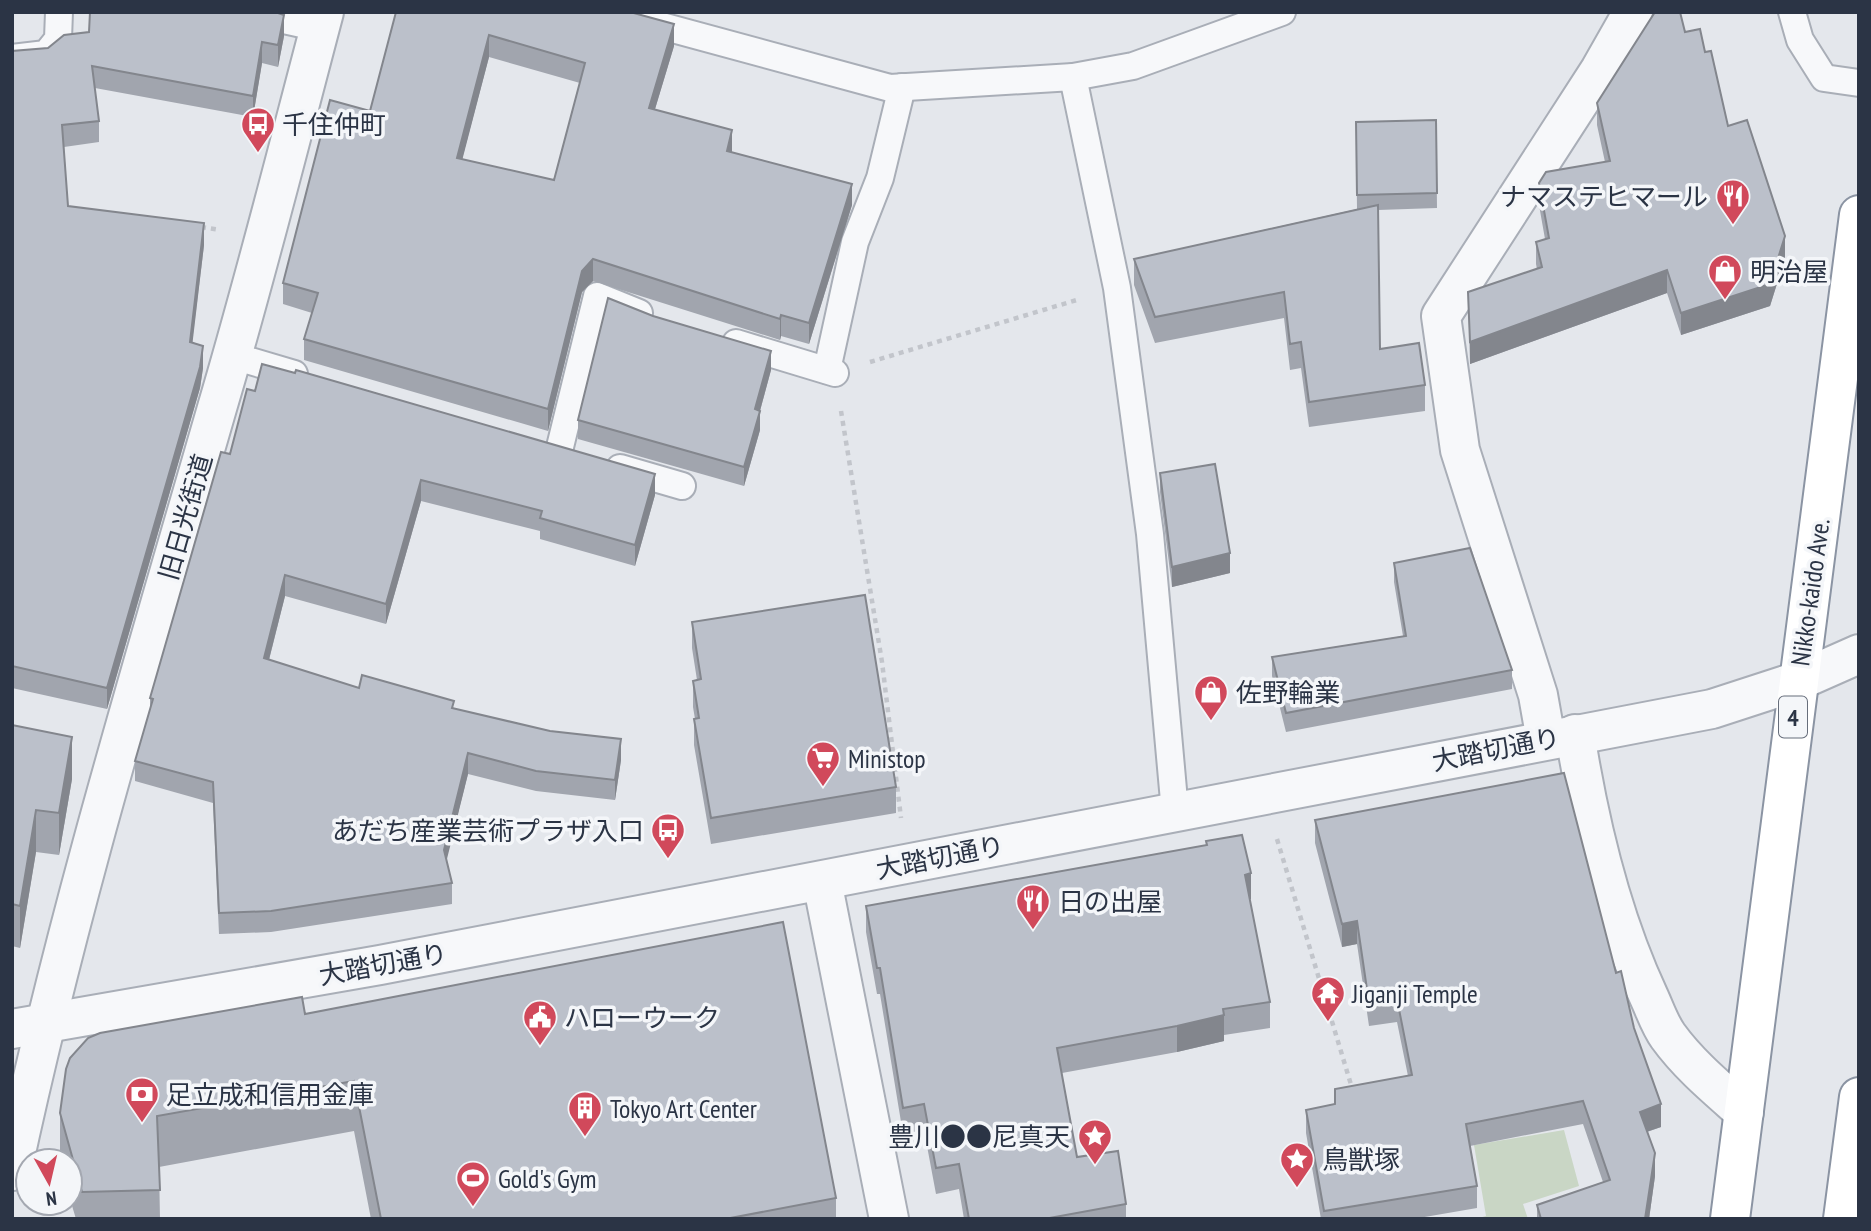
<svg xmlns="http://www.w3.org/2000/svg" width="1871" height="1231" viewBox="0 0 1871 1231" font-family="'PT Sans Narrow','Noto Sans JP',sans-serif">
	<rect width="100%" height="100%" fill="#e4e7ec"/>
	<polygon fill="#c9d6c5" points="1564,1130 1579,1186 1523,1204 1528,1219 1475,1219 1486,1216 1474,1145"/>
	<g fill="none" stroke-linecap="round" stroke-linejoin="round">
		<g stroke="#a9aeb7" stroke-width="30">
			<g id="service">
				<polyline points="248,12 320,28"/>
				<polyline points="610,12 890,88 1073,77 1133,66 1282,12"/>
				<polyline points="1792,12 1800,40 1824,78 1859,83"/>
				<polyline points="12,58 46,54 58,39 59,12"/>
				<polyline points="1073,77 1117,288 1150,534 1175,812"/>
				<polyline points="736,343 835,373"/>
				<polyline points="230,355 294,374"/>
				<polyline points="827,370 855,242 880,178 902,87"/>
				<polyline points="559,451 597,296 639,313"/>
				<polyline points="620,468 682,486"/>
			</g>
		</g>
		<g stroke="#a9aeb7" stroke-width="42">
			<g id="minor">
				<path d="M1575 734C1589 823 1611 916 1649 997 1655 1010 1660 1025 1668 1036 1689 1065 1717 1088 1744 1112"/>
				<polyline points="1546,740 1538,695 1460,450 1441,316 1600,70 1633,12"/>
				<polyline points="822,881 889,1219"/>
				<path d="M12 1171C67 913 144 661 217 408 256 277 289 144 324 12"/>
			</g>
		</g>
		<g stroke="#a9aeb7" stroke-width="42">
			<polyline id="tertiary" points="12,1029 380,965 1712,709 1798,681 1859,654"/>
		</g>
		<g stroke="#8b94a3" stroke-width="42">
			<g id="trunk">
				<polyline points="1730,1219 1859,215"/>
				<polyline points="1843,1219 1859,1097"/>
			</g>
		</g>
		<g stroke="#c2c5cb" stroke-width="4.5" stroke-dasharray="5 5" stroke-linecap="butt">
			<polyline points="201,227 220,230"/>
			<polyline points="870,362 1080,299"/>
			<polyline points="841,411 882,662 901,818"/>
			<polyline points="1277,839 1352,1088"/>
		</g>
		<use href="#service" stroke="#f7f8fa" stroke-width="26"/>
		<use href="#minor" stroke="#f7f8fa" stroke-width="38"/>
		<use href="#tertiary" stroke="#f7f8fa" stroke-width="38"/>
		<use href="#trunk" stroke="#fff" stroke-width="38"/>
	</g>
	<g fill="#a1a5ae" fill-rule="evenodd">
		<path d="M396 12 674 46 655 109 732 152 852 205 809 344 781 336 780 340 593 281 582 292 548 431 304 360V339L312 313 283 304V283L370 111ZM489 57 580 83 554 180 462 159Z"/>
		<polygon points="1685,32 1705,52 1728,126 1785,258 1770,306 1681,335 1667,293 1470,364 1468,292 1537,269 1536,264 1536,242 1545,239 1539,205 1539,183 1605,162 1597,125 1597,103"/>
		<polygon points="284,36 278,67 262,63 253,117 95,88 99,121 99,142 64,147 68,206 204,245 192,343 203,368 200,388 107,709 12,688 12,51"/>
		<polygon points="1436,120 1437,208 1378,210 1380,349 1425,385 1425,411 1309,427 1301,368 1290,370 1284,318 1155,343 1134,285 1134,259 1357,209 1356,122"/>
		<polygon points="653,316 771,370 760,411 760,430 744,486 578,439 578,420"/>
		<polygon points="230,454 655,495 635,566 540,539 540,531 421,501 386,624 285,596 269,660 359,688 454,708 621,760 615,800 536,791 468,774 446,860 452,883 452,904 271,932 219,934 213,803 135,781 135,761 150,709 150,698"/>
		<polygon points="1160,473 1230,573 1172,587 1160,492"/>
		<polygon points="1394,563 1512,670 1512,689 1286,732 1272,676 1272,657 1403,636 1394,582"/>
		<polygon points="692,622 896,787 896,813 711,844 694,745 694,719 695,719 693,707 693,681 697,680 692,648"/>
		<polygon points="12,725 72,779 59,855 36,852 20,948 12,946"/>
		<polygon points="1315,820 1616,973 1634,1028 1661,1127 1647,1132 1655,1176 1649,1219 1537,1219 1537,1205 1603,1182 1583,1124 1470,1146 1477,1186 1477,1208 1413,1219 1321,1219 1306,1133 1306,1110 1335,1104 1408,1076 1397,1022 1369,1026 1357,944 1342,947 1315,843"/>
		<polygon points="1206,841 1251,899 1250,899 1270,1002 1270,1028 1224,1035 1224,1041 1177,1052 1062,1073 1077,1157 1126,1204 1126,1219 964,1219 959,1189 936,1194 924,1130 903,1134 880,994 877,994 866,932 866,906 1206,846"/>
		<polygon points="305,1014 836,1198 836,1219 371,1219 354,1131 159,1167 160,1219 76,1219 70,1199 70,1161 60,1161 60,1113"/>
	</g>
	<g fill="#83868d">
		<polygon points="284,15 284,36 278,67 278,45"/>
		<polygon points="674,24 674,46 649,129 649,108"/>
		<polygon points="489,35 489,57 457,180 457,158"/>
		<polygon points="262,42 262,63 253,117 253,96"/>
		<polygon points="732,130 732,151 727,173 727,151"/>
		<polygon points="852,184 852,205 809,344 809,323"/>
		<polygon points="204,223 204,245 190,364 190,342"/>
		<polygon points="1785,236 1785,258 1770,306 1681,335 1681,313"/>
		<polygon points="593,259 593,281 582,292 548,431 548,409 582,271"/>
		<polygon points="1667,270 1667,293 1470,364 1470,342"/>
		<polygon points="781,315 781,336 780,340 780,319"/>
		<polygon points="203,346 203,368 200,388 107,709 107,688"/>
		<polygon points="771,351 771,370 755,429 755,409"/>
		<polygon points="760,411 760,430 744,486 744,467"/>
		<polygon points="655,474 655,495 635,566 635,545"/>
		<polygon points="421,480 421,501 386,624 386,604"/>
		<polygon points="1230,553 1230,573 1172,587 1172,567"/>
		<polygon points="285,575 285,596 264,679 264,658"/>
		<polygon points="72,737 72,779 59,855 59,813"/>
		<polygon points="621,739 621,760 615,800 615,780"/>
		<polygon points="468,753 468,774 444,871 444,850"/>
		<polygon points="36,810 36,852 20,948 20,906"/>
		<polygon points="1251,873 1251,899 1245,901 1245,875"/>
		<polygon points="1357,921 1357,944 1342,947 1342,924"/>
		<polygon points="1224,1015 1224,1041 1177,1052 1177,1026"/>
		<polygon points="1661,1104 1661,1127 1640,1134 1640,1112"/>
		<polygon points="1655,1153 1655,1176 1649,1219 1645,1219"/>
	</g>
	<g fill="#bbc0ca" stroke="#83868d" stroke-width="2" fill-rule="evenodd">
		<polygon points="90,12 275,12 284,15 278,45 262,42 253,96 92,66 99,121 62,125 68,206 204,223 190,342 203,346 200,367 107,688 12,666 12,51 48,48 64,35 89,32"/>
		<path d="M396 12H630L674 24 649 108 732 130 727 151 852 184 809 323 781 315 780 319 593 259 582 271 548 409 304 339 318 293 283 283 330 100 370 111ZM489 35 585 63 554 180 457 158Z"/>
		<polygon points="1655,12 1680,12 1685,32 1700,29 1705,52 1711,51 1728,126 1747,120 1785,236 1770,284 1681,313 1667,270 1470,342 1468,292 1542,267 1536,242 1549,238 1539,183 1546,172 1610,161 1597,103"/>
		<polygon points="1436,120 1437,193 1357,195 1356,122"/>
		<polygon points="1378,205 1380,349 1419,343 1425,385 1309,402 1301,342 1290,344 1284,292 1155,317 1134,259"/>
		<polygon points="608,298 653,316 771,351 755,409 760,411 744,467 578,420"/>
		<polygon points="262,364 295,373 296,370 655,474 635,545 540,518 542,511 421,480 386,604 285,575 264,658 359,688 362,675 454,701 452,708 550,731 621,739 615,780 536,771 468,753 444,850 452,883 271,911 219,913 213,782 135,761 153,699 150,698 221,452 230,454 247,389 255,391"/>
		<polygon points="1215,464 1230,553 1172,567 1160,473"/>
		<polygon points="1470,548 1512,670 1286,713 1272,657 1406,636 1394,563"/>
		<polygon points="865,595 896,787 711,818 694,719 699,718 693,681 701,679 692,622"/>
		<polygon points="12,725 72,737 59,813 36,810 20,906 12,904"/>
		<polygon points="1564,773 1616,973 1621,971 1634,1028 1661,1104 1640,1112 1655,1153 1645,1219 1541,1219 1537,1205 1610,1180 1583,1101 1466,1124 1477,1186 1324,1211 1306,1110 1335,1104 1335,1089 1412,1075 1397,999 1369,1003 1357,921 1342,924 1315,820"/>
		<polygon points="1242,835 1251,873 1245,875 1270,1002 1223,1009 1224,1015 1177,1026 1057,1048 1077,1157 1118,1151 1126,1204 1044,1219 969,1219 959,1164 936,1168 924,1104 903,1108 880,968 877,968 866,906 1207,845 1206,841"/>
		<polygon points="783,922 836,1198 725,1219 381,1219 354,1081 157,1116 160,1190 82,1192 60,1113 66,1069 70,1058 88,1038 100,1033 302,997 305,1014"/>
	</g>
	<defs>
		<g id="bus-pin" transform="scale(1.75)"><path d="M0 17L-7.5 6A9.5 9.5 0 1 1 7.5 6Z" fill="#d1495b" stroke="#f4f6f9"/><path d="M-5-6H5V4H4V6H2V4H-2V6H-4V4H-5ZM-3.5-4V0h7V-4ZM-3.5 1.2v1.5H-2V1.2ZM2 1.2v1.5H3.5V1.2Z" fill="#fff"/></g>
		<g id="restaurant-pin" transform="scale(1.75)"><path d="M0 17L-7.5 6A9.5 9.5 0 1 1 7.5 6Z" fill="#d1495b" stroke="#f4f6f9"/><path d="M-5-6h1v4h1v-4h1v4h1v-4h1v5L-1.5 .5V6h-2V.5L-5-1ZM5-6V6H3V1.5H1.5Q1.5-4 5-6Z" fill="#fff"/></g>
		<g id="shop-pin" transform="scale(1.75)"><path d="M0 17L-7.5 6A9.5 9.5 0 1 1 7.5 6Z" fill="#d1495b" stroke="#f4f6f9"/><path d="M-5-2.5h2.3a2.7 3.5 0 0 1 5.4 0H5L5.5 6h-11ZM-1.5-2.5h3a1.5 2.3 0 0 0-3 0Z" fill="#fff"/></g>
		<g id="supermarket-pin" transform="scale(1.75)"><path d="M0 17L-7.5 6A9.5 9.5 0 1 1 7.5 6Z" fill="#d1495b" stroke="#f4f6f9"/><path d="M-6-5.5h2.5l.6 2H6L4.5 2H-2.5L-4.4-4H-6ZM-1.5 3.2a1.3 1.3 0 1 0 .1 0ZM3 3.2a1.3 1.3 0 1 0 .1 0Z" fill="#fff"/></g>
		<g id="temple-pin" transform="scale(1.75)"><path d="M0 17L-7.5 6A9.5 9.5 0 1 1 7.5 6Z" fill="#d1495b" stroke="#f4f6f9"/><path d="M0-6L5-2H3V0L6.5 2.5H4V6H1.5V3h-3V6H-4V2.5H-6.5L-3 0V-2H-5Z" fill="#fff"/></g>
		<g id="civic-pin" transform="scale(1.75)"><path d="M0 17L-7.5 6A9.5 9.5 0 1 1 7.5 6Z" fill="#d1495b" stroke="#f4f6f9"/><path d="M-.6-6.5H3V-4.5H.6V-3L4-1V1h2V6H-6V1h2V-1L-.6-3ZM-1.2 2.5V6h2.4V2.5Z" fill="#fff"/></g>
		<g id="bank-pin" transform="scale(1.75)"><path d="M0 17L-7.5 6A9.5 9.5 0 1 1 7.5 6Z" fill="#d1495b" stroke="#f4f6f9"/><path d="M-6-4H6V4H-6ZM0-2.3a2.3 2.3 0 1 0 0 4.6a2.3 2.3 0 1 0 0-4.6Z" fill="#fff"/></g>
		<g id="building-pin" transform="scale(1.75)"><path d="M0 17L-7.5 6A9.5 9.5 0 1 1 7.5 6Z" fill="#d1495b" stroke="#f4f6f9"/><path d="M-4-6H4V6H1V3H-1V6H-4ZM-2.5-4.3h1.7v1.8h-1.7ZM.8-4.3h1.7v1.8H.8ZM-2.5-1h1.7V.8h-1.7ZM.8-1h1.7V.8H.8Z" fill="#fff"/></g>
		<g id="sight-pin" transform="scale(1.75)"><path d="M0 17L-7.5 6A9.5 9.5 0 1 1 7.5 6Z" fill="#d1495b" stroke="#f4f6f9"/><path d="M0-6L1.8-2.2L6-1.7L2.9 1.2L3.7 5.4L0 3.3L-3.7 5.4L-2.9 1.2L-6-1.7L-1.8-2.2Z" fill="#fff"/></g>
		<g id="stadium-pin" transform="scale(1.75)"><path d="M0 17L-7.5 6A9.5 9.5 0 1 1 7.5 6Z" fill="#d1495b" stroke="#f4f6f9"/><path d="M0-5a6.5 5 0 1 0 0 10a6.5 5 0 1 0 0-10ZM-3.5-1.8h7v3.6h-7Z" fill="#fff"/></g>
	</defs>
	<g fill-rule="evenodd">
		<use href="#bus-pin" x="258" y="124"/>
		<use href="#restaurant-pin" x="1733" y="196"/>
		<use href="#shop-pin" x="1725" y="271"/>
		<use href="#shop-pin" x="1211" y="692"/>
		<use href="#supermarket-pin" x="823" y="758"/>
		<use href="#bus-pin" x="668" y="830"/>
		<use href="#restaurant-pin" x="1033" y="901"/>
		<use href="#temple-pin" x="1328" y="993"/>
		<use href="#civic-pin" x="540" y="1017"/>
		<use href="#bank-pin" x="142" y="1094"/>
		<use href="#building-pin" x="585" y="1108"/>
		<use href="#sight-pin" x="1095" y="1136"/>
		<use href="#sight-pin" x="1297" y="1159"/>
		<use href="#stadium-pin" x="473" y="1178"/>
	</g>
	<g text-anchor="middle" dominant-baseline="central" stroke-width="7" stroke-linejoin="round" paint-order="stroke">
		<rect fill="#f4f6f9" stroke="#676e7b" stroke-width="2" x="1779" y="696.5" width="28" height="41" rx="5"/>
		<g font-size="24" font-weight="bold" fill="#2b3445">
			<text x="1793" y="717">4</text>
		</g>
		<g font-size="26" fill="#2b3445" stroke="#f4f6f9" text-anchor="start">
			<text x="282" y="124">千住仲町</text>
			<text x="1708" y="196" text-anchor="end">ナマステヒマール</text>
			<text x="1750" y="271">明治屋</text>
			<text x="1236" y="692">佐野輪業</text>
			<text x="848" y="758">Ministop</text>
			<text x="644" y="830" text-anchor="end">あだち産業芸術プラザ入口</text>
			<text x="1058" y="901">日の出屋</text>
			<text x="1352" y="993">Jiganji Temple</text>
			<text x="564" y="1017">ハローウーク</text>
			<text x="166" y="1094">足立成和信用金庫</text>
			<text x="610" y="1108">Tokyo Art Center</text>
			<text x="1070" y="1136" text-anchor="end">豊川●●尼真天</text>
			<text x="1322" y="1159">鳥獣塚</text>
			<text x="498" y="1178">Gold's Gym</text>
		</g>
		<g font-size="26" fill="#2b3445" stroke="#f4f6f9">
			<text transform="translate(185 517) rotate(-74)">旧日光街道</text>
			<text transform="translate(1810 592) rotate(-82)">Nikko-kaido Ave.</text>
			<text transform="translate(1496 749) rotate(-11)">大踏切通り</text>
			<text transform="translate(940 857) rotate(-11)">大踏切通り</text>
			<text transform="translate(383 964) rotate(-10)">大踏切通り</text>
		</g>
	</g>
	<rect width="1871" height="1231" fill="none" stroke="#2b3445" stroke-width="28"/>
	<g transform="translate(49 1182) rotate(172)"><circle r="33" fill="#f4f6f9" stroke="#a4a8b1" stroke-width="2"/>
	<path d="M0-5L12 26L0 18L-12 26Z" fill="#d1495b"/>
	<text y="-10" font-size="19" font-weight="bold" text-anchor="middle" fill="#2b3445">N</text>
	</g>
</svg>
